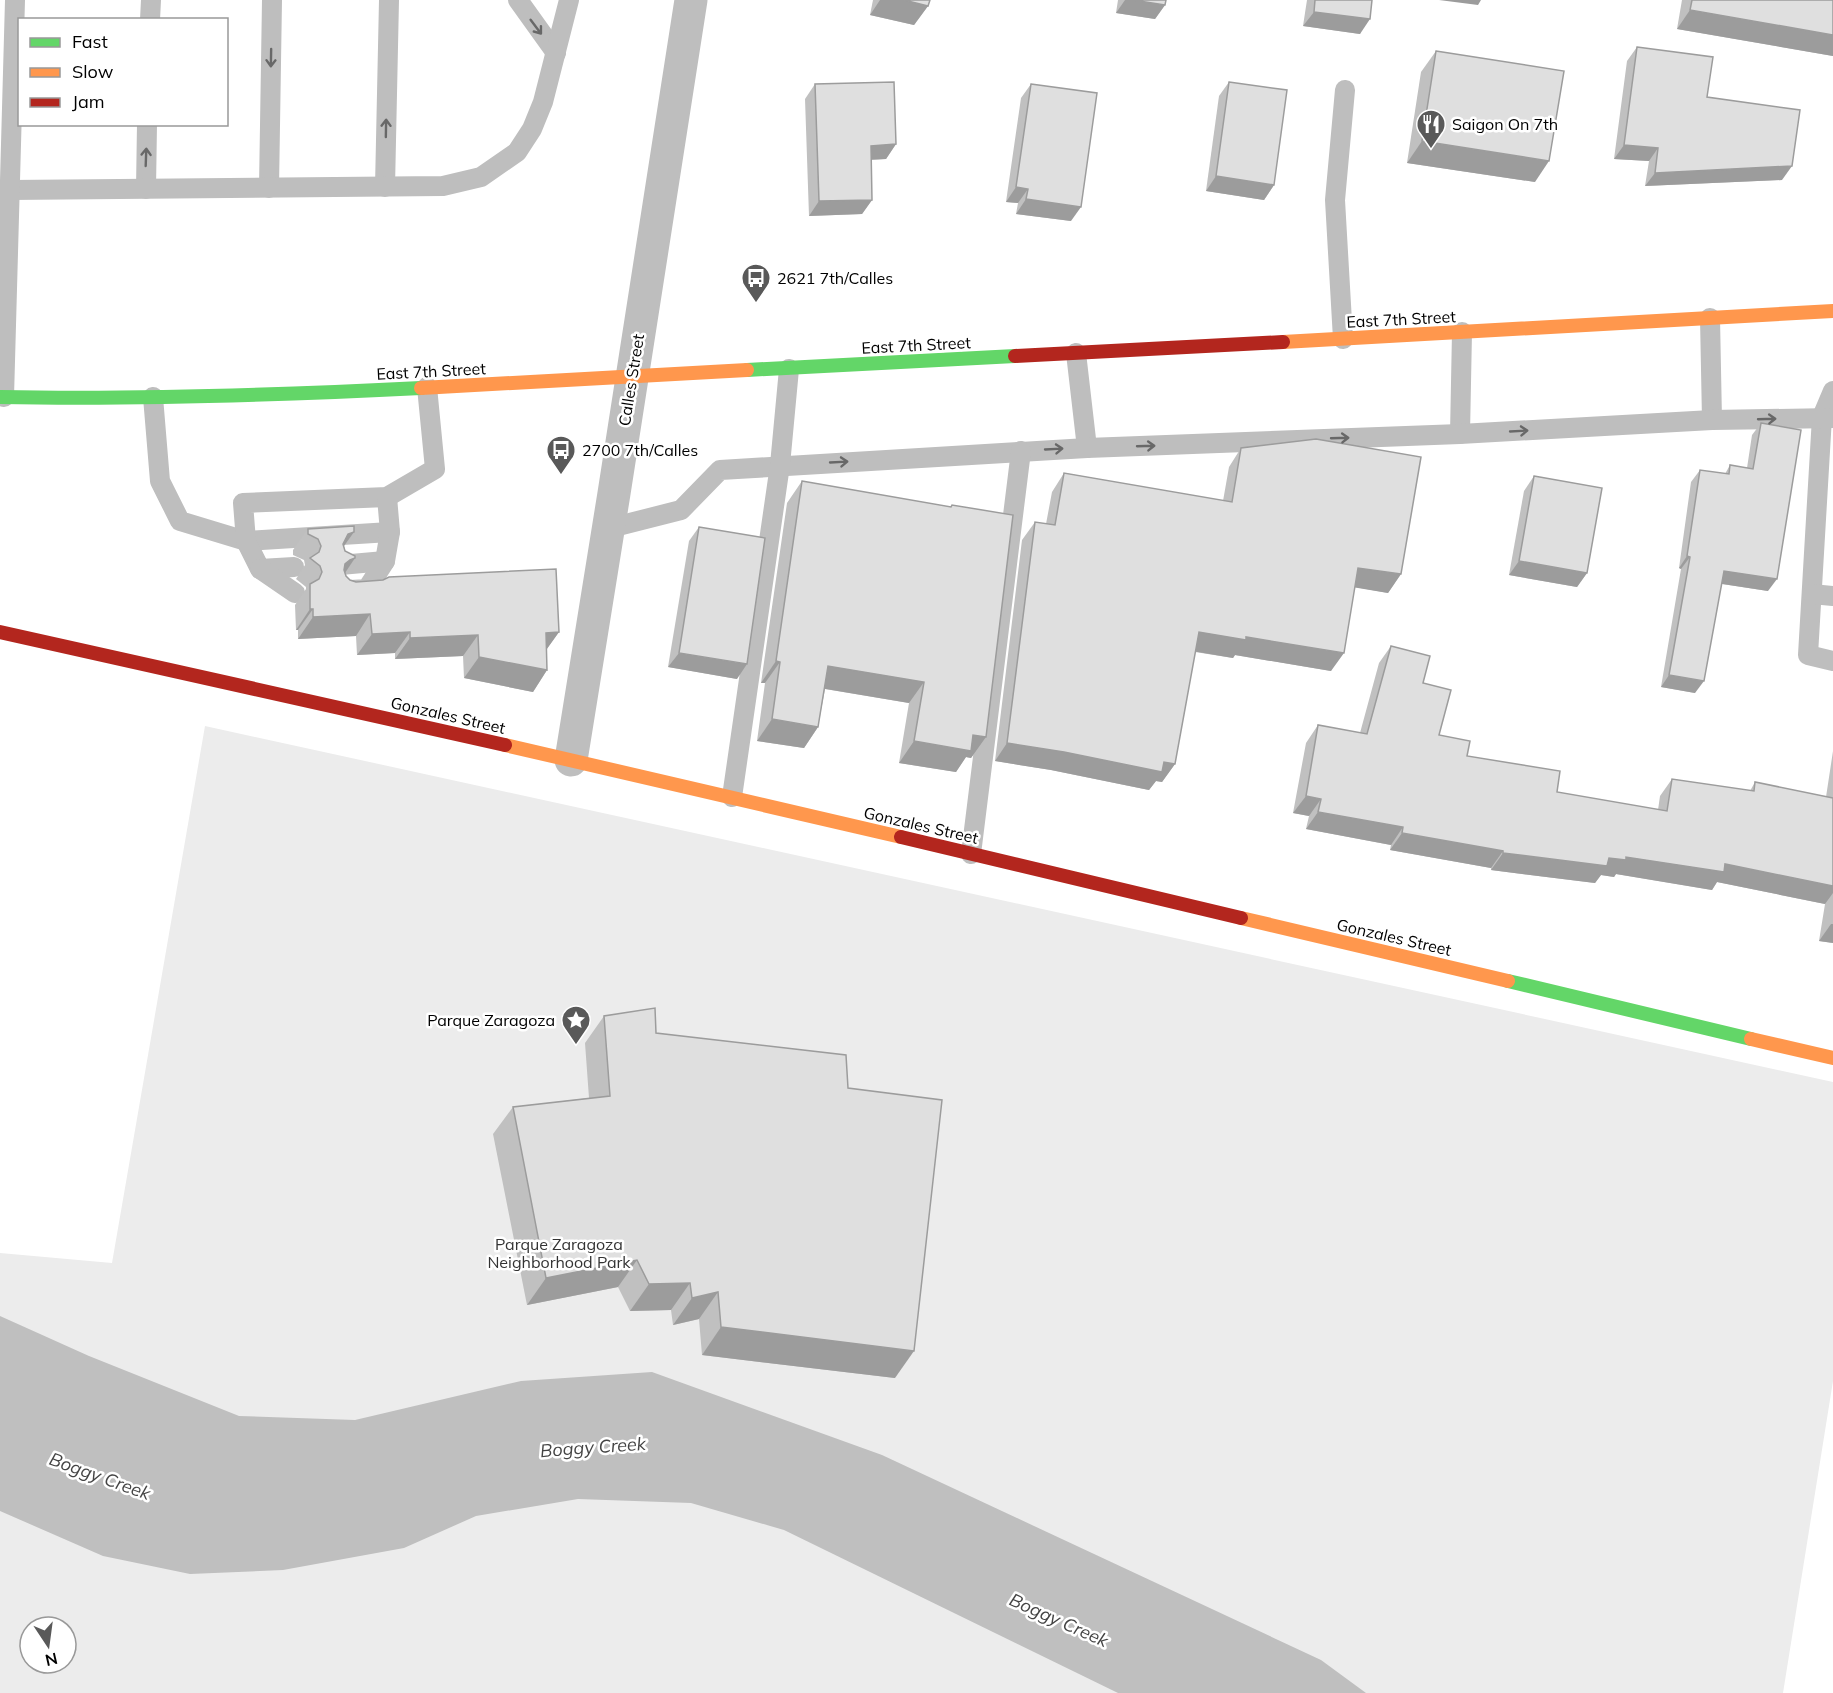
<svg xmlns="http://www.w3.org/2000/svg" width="1833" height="1693" viewBox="0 0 1833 1693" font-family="Mulish,sans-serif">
	<rect width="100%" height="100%" fill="#fff"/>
	<path fill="#ececec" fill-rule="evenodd" d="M205 726 1833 1082V1381L1783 1693H0V1253L112 1263ZM30 1627H66V1663H30Z"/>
	<polygon fill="#bfbfbf" points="0,1316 89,1356 239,1416 355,1420 521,1381 652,1372 882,1455 1321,1660 1366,1693 1118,1693 784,1530 691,1503 578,1499 476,1516 404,1548 283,1570 190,1574 103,1556 0,1511"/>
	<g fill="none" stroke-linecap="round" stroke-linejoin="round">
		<g stroke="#bebebe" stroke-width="20">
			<polyline points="518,0 556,53"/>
			<polyline points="150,20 151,0"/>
			<polyline points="385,187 389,0"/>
			<polyline points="269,188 272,0"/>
			<polyline points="146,189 147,124"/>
			<polyline points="10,190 443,186 481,177 517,152 532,129 543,102 569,0"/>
			<polyline points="1710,318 1712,420"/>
			<polyline points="1343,339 1335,200 1345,90"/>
			<polyline points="1076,353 1087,448"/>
			<polyline points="1833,391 1822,417 1808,655 1833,661"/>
			<polyline points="4,397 15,0"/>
			<polyline points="153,397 160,481 180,521 246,541 390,532"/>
			<polyline points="1460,434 1462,332"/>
			<polyline points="610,528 681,510 720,470 1087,448 1460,434 1712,420 1833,418"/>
			<polyline points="340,565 385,561"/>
			<polyline points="294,567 260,569 246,541 243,503 387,497 435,469 427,387"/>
			<polyline points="260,569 295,593"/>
			<polyline points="351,590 367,589 385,561 390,532 387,497"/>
			<polyline points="1812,594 1833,596"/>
			<polyline points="732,797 780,465 789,369"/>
			<polyline points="971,854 1021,451"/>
		</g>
		<path stroke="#bebebe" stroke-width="33" d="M571 760C613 507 651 253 691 0"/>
		<g stroke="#63d668" stroke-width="14">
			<polyline points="747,370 1015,356"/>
			<path d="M0 397C141 400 280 395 421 388"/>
			<polyline points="1508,981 1751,1039"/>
		</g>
		<g stroke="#ff974d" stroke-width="14">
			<polyline points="1283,342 1833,311"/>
			<polyline points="421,388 747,370"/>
			<polyline points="505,745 901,837"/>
			<polyline points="1241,918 1508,981"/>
			<polyline points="1751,1039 1833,1058"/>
		</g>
		<g stroke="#b3261e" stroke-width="14">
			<polyline points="1015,356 1283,342"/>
			<polyline points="0,632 505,745"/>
			<polyline points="901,837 1241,918"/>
		</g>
	</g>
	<g fill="#c0c0c0">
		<polygon points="873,0 930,0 928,6 914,25 870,15"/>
		<polygon points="1118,0 1166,0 1165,5 1155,19 1116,13"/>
		<polygon points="1307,0 1372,0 1360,34 1303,26"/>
		<polygon points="1682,0 1833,0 1833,56 1677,29"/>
		<polygon points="1637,47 1707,97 1782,180 1645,186 1649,161 1614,159 1627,61"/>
		<polygon points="1436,51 1535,182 1407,163 1421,72"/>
		<polygon points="1229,82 1274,185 1264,200 1206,191 1219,96"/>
		<polygon points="815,84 896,144 886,159 871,160 872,200 862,214 809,216 805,99"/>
		<polygon points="1031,84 1071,221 1016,214 1018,203 1006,202 1021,98"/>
		<polygon points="1761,423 1768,591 1722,584 1695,693 1661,687 1681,569 1679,568 1691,482 1700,470 1725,474 1730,465 1747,468 1752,435"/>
		<polygon points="1241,448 1401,574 1388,593 1355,587 1331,671 1235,655 1233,658 1195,652 1175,764 1162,782 1156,781 1149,790 1051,770 995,761 1022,540 1035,522 1046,524 1052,492 1064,473 1223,501 1229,467"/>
		<polygon points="1534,476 1587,573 1577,587 1509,575 1524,491"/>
		<polygon points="802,481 950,507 952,505 986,737 971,758 966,757 956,772 899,763 909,703 825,689 818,727 804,748 757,741 765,683 761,683 787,503"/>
		<polygon points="699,527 737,679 668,667 689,541"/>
		<polygon points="308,529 344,547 345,551 355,558 345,573 346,576 350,580 559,632 546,650 547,670 533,692 464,678 463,656 395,659 395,653 357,655 356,636 298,639 298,630 296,630 295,605 306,589 306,587 296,579 305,565 304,560 293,555 293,550"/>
		<polygon points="1391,646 1423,683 1439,735 1467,756 1557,792 1658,810 1660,796 1672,779 1750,791 1755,782 1826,797 1833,751 1833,943 1819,941 1825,904 1717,882 1712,890 1616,874 1614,877 1601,875 1595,883 1491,870 1491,868 1390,850 1391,845 1306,829 1309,816 1293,813 1306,743 1318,725 1360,733 1379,663"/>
		<polygon points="604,1016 656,1033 848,1088 895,1378 702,1355 699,1319 673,1325 671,1310 630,1311 618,1287 527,1305 493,1134 513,1107 589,1098 585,1043"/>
	</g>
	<g fill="#9c9c9c">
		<polygon points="880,0 904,0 928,6 914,25 870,15"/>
		<polygon points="1125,0 1133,0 1165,5 1155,19 1116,13"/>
		<polygon points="1439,0 1481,0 1478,5"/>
		<polygon points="1690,10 1833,35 1833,56 1677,29"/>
		<polygon points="1314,12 1370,19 1360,34 1303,26"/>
		<polygon points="1422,141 1549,161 1535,182 1407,163"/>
		<polygon points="896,144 886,159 861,160 871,146"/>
		<polygon points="1624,145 1658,148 1649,161 1614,159"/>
		<polygon points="1792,166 1782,180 1645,186 1655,173"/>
		<polygon points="1216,176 1274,185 1264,200 1206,191"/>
		<polygon points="1016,187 1028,189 1018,203 1006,202"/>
		<polygon points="1026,199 1081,207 1071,221 1016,214"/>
		<polygon points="872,200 862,214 809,216 819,201"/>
		<polygon points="354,532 339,553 348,534"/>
		<polygon points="1687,556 1690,557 1681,569 1679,568"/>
		<polygon points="355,558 341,579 345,564 350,560"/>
		<polygon points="1519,561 1587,573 1577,587 1509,575"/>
		<polygon points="1358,568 1401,574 1388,593 1346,586"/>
		<polygon points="1724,571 1777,579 1768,591 1716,583"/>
		<polygon points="310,609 313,609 298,630 296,630"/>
		<polygon points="370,614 356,636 298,639 313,617"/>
		<polygon points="410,632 395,653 357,655 372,634"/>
		<polygon points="559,632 544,653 546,633"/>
		<polygon points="1199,632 1246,637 1344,653 1331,671 1235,655 1233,658 1186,650"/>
		<polygon points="478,635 463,656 395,659 410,638"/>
		<polygon points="679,653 747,664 737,679 668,667"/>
		<polygon points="479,657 547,670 533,692 464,678"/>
		<polygon points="776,661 780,662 765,683 761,683"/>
		<polygon points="828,666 924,682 909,703 814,687"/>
		<polygon points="1669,675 1704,681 1695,693 1661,687"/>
		<polygon points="772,719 818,727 804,748 757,741"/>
		<polygon points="973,735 986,737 971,758 966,757 956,772 899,763 914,741"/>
		<polygon points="1007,743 1164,762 1175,764 1162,782 1156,781 1149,790 1051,770 995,761"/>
		<polygon points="1306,796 1321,799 1309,816 1293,813"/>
		<polygon points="1318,812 1403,827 1391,845 1306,829"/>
		<polygon points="1402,833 1503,851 1491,868 1390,850"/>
		<polygon points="1503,853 1609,858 1626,857 1725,864 1833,886 1833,893 1825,904 1717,882 1712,890 1616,874 1614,877 1601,875 1595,883 1491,870"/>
		<polygon points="1831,924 1833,924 1833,943 1819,941"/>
		<polygon points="637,1260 618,1287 527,1305 546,1278"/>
		<polygon points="690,1283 671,1310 630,1311 649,1284"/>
		<polygon points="718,1292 699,1319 673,1325 692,1298"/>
		<polygon points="721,1327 914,1351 895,1378 702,1355"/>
	</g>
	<g fill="#dfdfdf" stroke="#9c9c9c" stroke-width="1.5">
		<polygon points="904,0 930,0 928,6"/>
		<polygon points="1133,0 1166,0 1165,5"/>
		<polygon points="1315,0 1372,0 1370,19 1314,12"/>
		<polygon points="1692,0 1833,0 1833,35 1690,10"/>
		<polygon points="1637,47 1713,57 1707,97 1800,110 1792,166 1655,173 1658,148 1624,145"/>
		<polygon points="1436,51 1564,71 1549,161 1422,141"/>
		<polygon points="894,82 896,144 871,146 872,200 819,201 815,84"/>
		<polygon points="1229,82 1287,90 1274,185 1216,176"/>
		<polygon points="1031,84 1097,93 1081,207 1026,199 1028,189 1016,187"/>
		<polygon points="1761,423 1801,430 1777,579 1724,571 1704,681 1669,675 1690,557 1687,556 1700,470 1729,474 1730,465 1753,469"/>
		<polygon points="1316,439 1421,457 1401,574 1358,568 1344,653 1246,637 1246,640 1199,632 1175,764 1164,762 1162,772 1064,752 1007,743 1035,522 1055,525 1064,473 1232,502 1241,448"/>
		<polygon points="1534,476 1602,488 1587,573 1519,561"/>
		<polygon points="802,481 951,507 952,505 1013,515 986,737 973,735 971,751 914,741 924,682 828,666 818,727 772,719 780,662 776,661"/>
		<polygon points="354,526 354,532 348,534 343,544 345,551 355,556 355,558 350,560 345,564 344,570 346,576 350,580 356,582 383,580 389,577 556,569 559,632 546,633 547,670 479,657 478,635 410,638 410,632 372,634 370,614 313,617 313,609 310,609 310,584 319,579 322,572 320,566 310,558 319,552 321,546 318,539 308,534 308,529"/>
		<polygon points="699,527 765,538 747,664 679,653"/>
		<polygon points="1391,646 1430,656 1423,683 1451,690 1439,735 1470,741 1467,756 1560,771 1557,792 1667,811 1672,779 1754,791 1755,782 1833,798 1833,886 1725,864 1724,872 1626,857 1626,860 1609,858 1607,866 1503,853 1503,851 1402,833 1403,827 1318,812 1321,799 1306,796 1318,725 1367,734"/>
		<polygon points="655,1008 656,1033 846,1055 848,1088 942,1100 914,1351 721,1327 718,1292 692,1298 690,1283 649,1284 637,1260 546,1278 513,1107 610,1096 604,1016"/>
	</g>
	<defs><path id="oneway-shaft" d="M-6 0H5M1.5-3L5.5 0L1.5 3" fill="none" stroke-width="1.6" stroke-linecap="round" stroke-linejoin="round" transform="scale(1.5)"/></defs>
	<g stroke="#686868">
		<use href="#oneway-shaft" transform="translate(536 27) rotate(53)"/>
		<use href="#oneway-shaft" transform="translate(271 58) rotate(91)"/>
		<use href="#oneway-shaft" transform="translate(386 128) rotate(-89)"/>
		<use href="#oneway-shaft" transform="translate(146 157) rotate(-88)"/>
		<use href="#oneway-shaft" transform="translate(1767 419) rotate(-2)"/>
		<use href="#oneway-shaft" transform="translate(1519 431) rotate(-3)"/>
		<use href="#oneway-shaft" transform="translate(1340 438) rotate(-2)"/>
		<use href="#oneway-shaft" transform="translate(1146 446) rotate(-2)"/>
		<use href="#oneway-shaft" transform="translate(1054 449) rotate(-3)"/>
		<use href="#oneway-shaft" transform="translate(839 462) rotate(-3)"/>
	</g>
	<defs>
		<g id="restaurant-pin" transform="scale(1.5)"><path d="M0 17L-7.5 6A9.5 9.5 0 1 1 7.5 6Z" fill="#595959" stroke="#fff"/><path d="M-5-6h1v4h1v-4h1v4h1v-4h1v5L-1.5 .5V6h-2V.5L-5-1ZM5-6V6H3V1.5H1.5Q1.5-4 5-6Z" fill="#fff"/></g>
		<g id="bus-pin" transform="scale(1.5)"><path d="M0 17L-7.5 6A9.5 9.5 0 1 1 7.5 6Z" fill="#595959" stroke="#fff"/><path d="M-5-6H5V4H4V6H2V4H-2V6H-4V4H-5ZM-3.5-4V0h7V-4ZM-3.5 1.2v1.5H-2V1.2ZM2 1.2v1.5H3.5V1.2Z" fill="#fff"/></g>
		<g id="sight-pin" transform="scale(1.5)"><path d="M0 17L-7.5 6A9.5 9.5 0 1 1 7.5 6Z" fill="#595959" stroke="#fff"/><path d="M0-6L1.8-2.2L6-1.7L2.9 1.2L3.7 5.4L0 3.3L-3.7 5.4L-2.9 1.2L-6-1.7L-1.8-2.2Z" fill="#fff"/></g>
	</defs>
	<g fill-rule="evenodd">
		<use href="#restaurant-pin" x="1431" y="124"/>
		<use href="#bus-pin" x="756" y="278"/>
		<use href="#bus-pin" x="561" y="450"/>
		<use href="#sight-pin" x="576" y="1020"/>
	</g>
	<g text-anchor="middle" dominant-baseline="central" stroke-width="5" stroke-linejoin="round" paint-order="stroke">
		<g font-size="16" fill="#000" stroke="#fff" text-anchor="start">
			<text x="1452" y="124">Saigon On 7th</text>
			<text x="777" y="278">2621 7th/Calles</text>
			<text x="582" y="450">2700 7th/Calles</text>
			<text x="555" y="1020" text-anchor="end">Parque Zaragoza</text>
		</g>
		<g font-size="16" fill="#000" stroke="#fff">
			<text transform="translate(1401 319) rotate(-3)">East 7th Street</text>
			<text transform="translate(916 345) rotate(-3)">East 7th Street</text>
			<text transform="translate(431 371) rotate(-3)">East 7th Street</text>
			<text transform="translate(631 380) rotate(-81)">Calles Street</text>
			<text transform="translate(448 715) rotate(13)">Gonzales Street</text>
			<text transform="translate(921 825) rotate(13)">Gonzales Street</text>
			<text transform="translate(1394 937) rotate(13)">Gonzales Street</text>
		</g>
		<g font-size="16" fill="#333" stroke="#fff">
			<text x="559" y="1244">Parque Zaragoza<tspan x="559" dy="18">Neighborhood Park</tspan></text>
		</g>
		<g font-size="18" font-style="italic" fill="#444" stroke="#fff">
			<text transform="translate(593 1447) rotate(-4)">Boggy Creek</text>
			<text transform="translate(100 1476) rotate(20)">Boggy Creek</text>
			<text transform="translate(1059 1620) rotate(24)">Boggy Creek</text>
		</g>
	</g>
	<rect x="18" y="18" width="210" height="108" fill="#ffffff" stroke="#999999" stroke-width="1.5"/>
	<rect x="30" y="38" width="30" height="9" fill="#63d668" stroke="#999999" stroke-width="1.5"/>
	<text x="72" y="48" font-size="18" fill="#000000">Fast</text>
	<rect x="30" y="68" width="30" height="9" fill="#ff974d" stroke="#999999" stroke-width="1.5"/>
	<text x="72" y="78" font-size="18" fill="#000000">Slow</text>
	<rect x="30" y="98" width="30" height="9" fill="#b3261e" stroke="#999999" stroke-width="1.5"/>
	<text x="72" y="108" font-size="18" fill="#000000">Jam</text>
	<g transform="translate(48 1645) rotate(167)"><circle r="28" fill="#ffffff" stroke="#999999" stroke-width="1.5"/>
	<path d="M0-4.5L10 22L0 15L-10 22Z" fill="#595959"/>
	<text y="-9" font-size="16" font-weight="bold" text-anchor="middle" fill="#000000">N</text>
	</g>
</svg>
